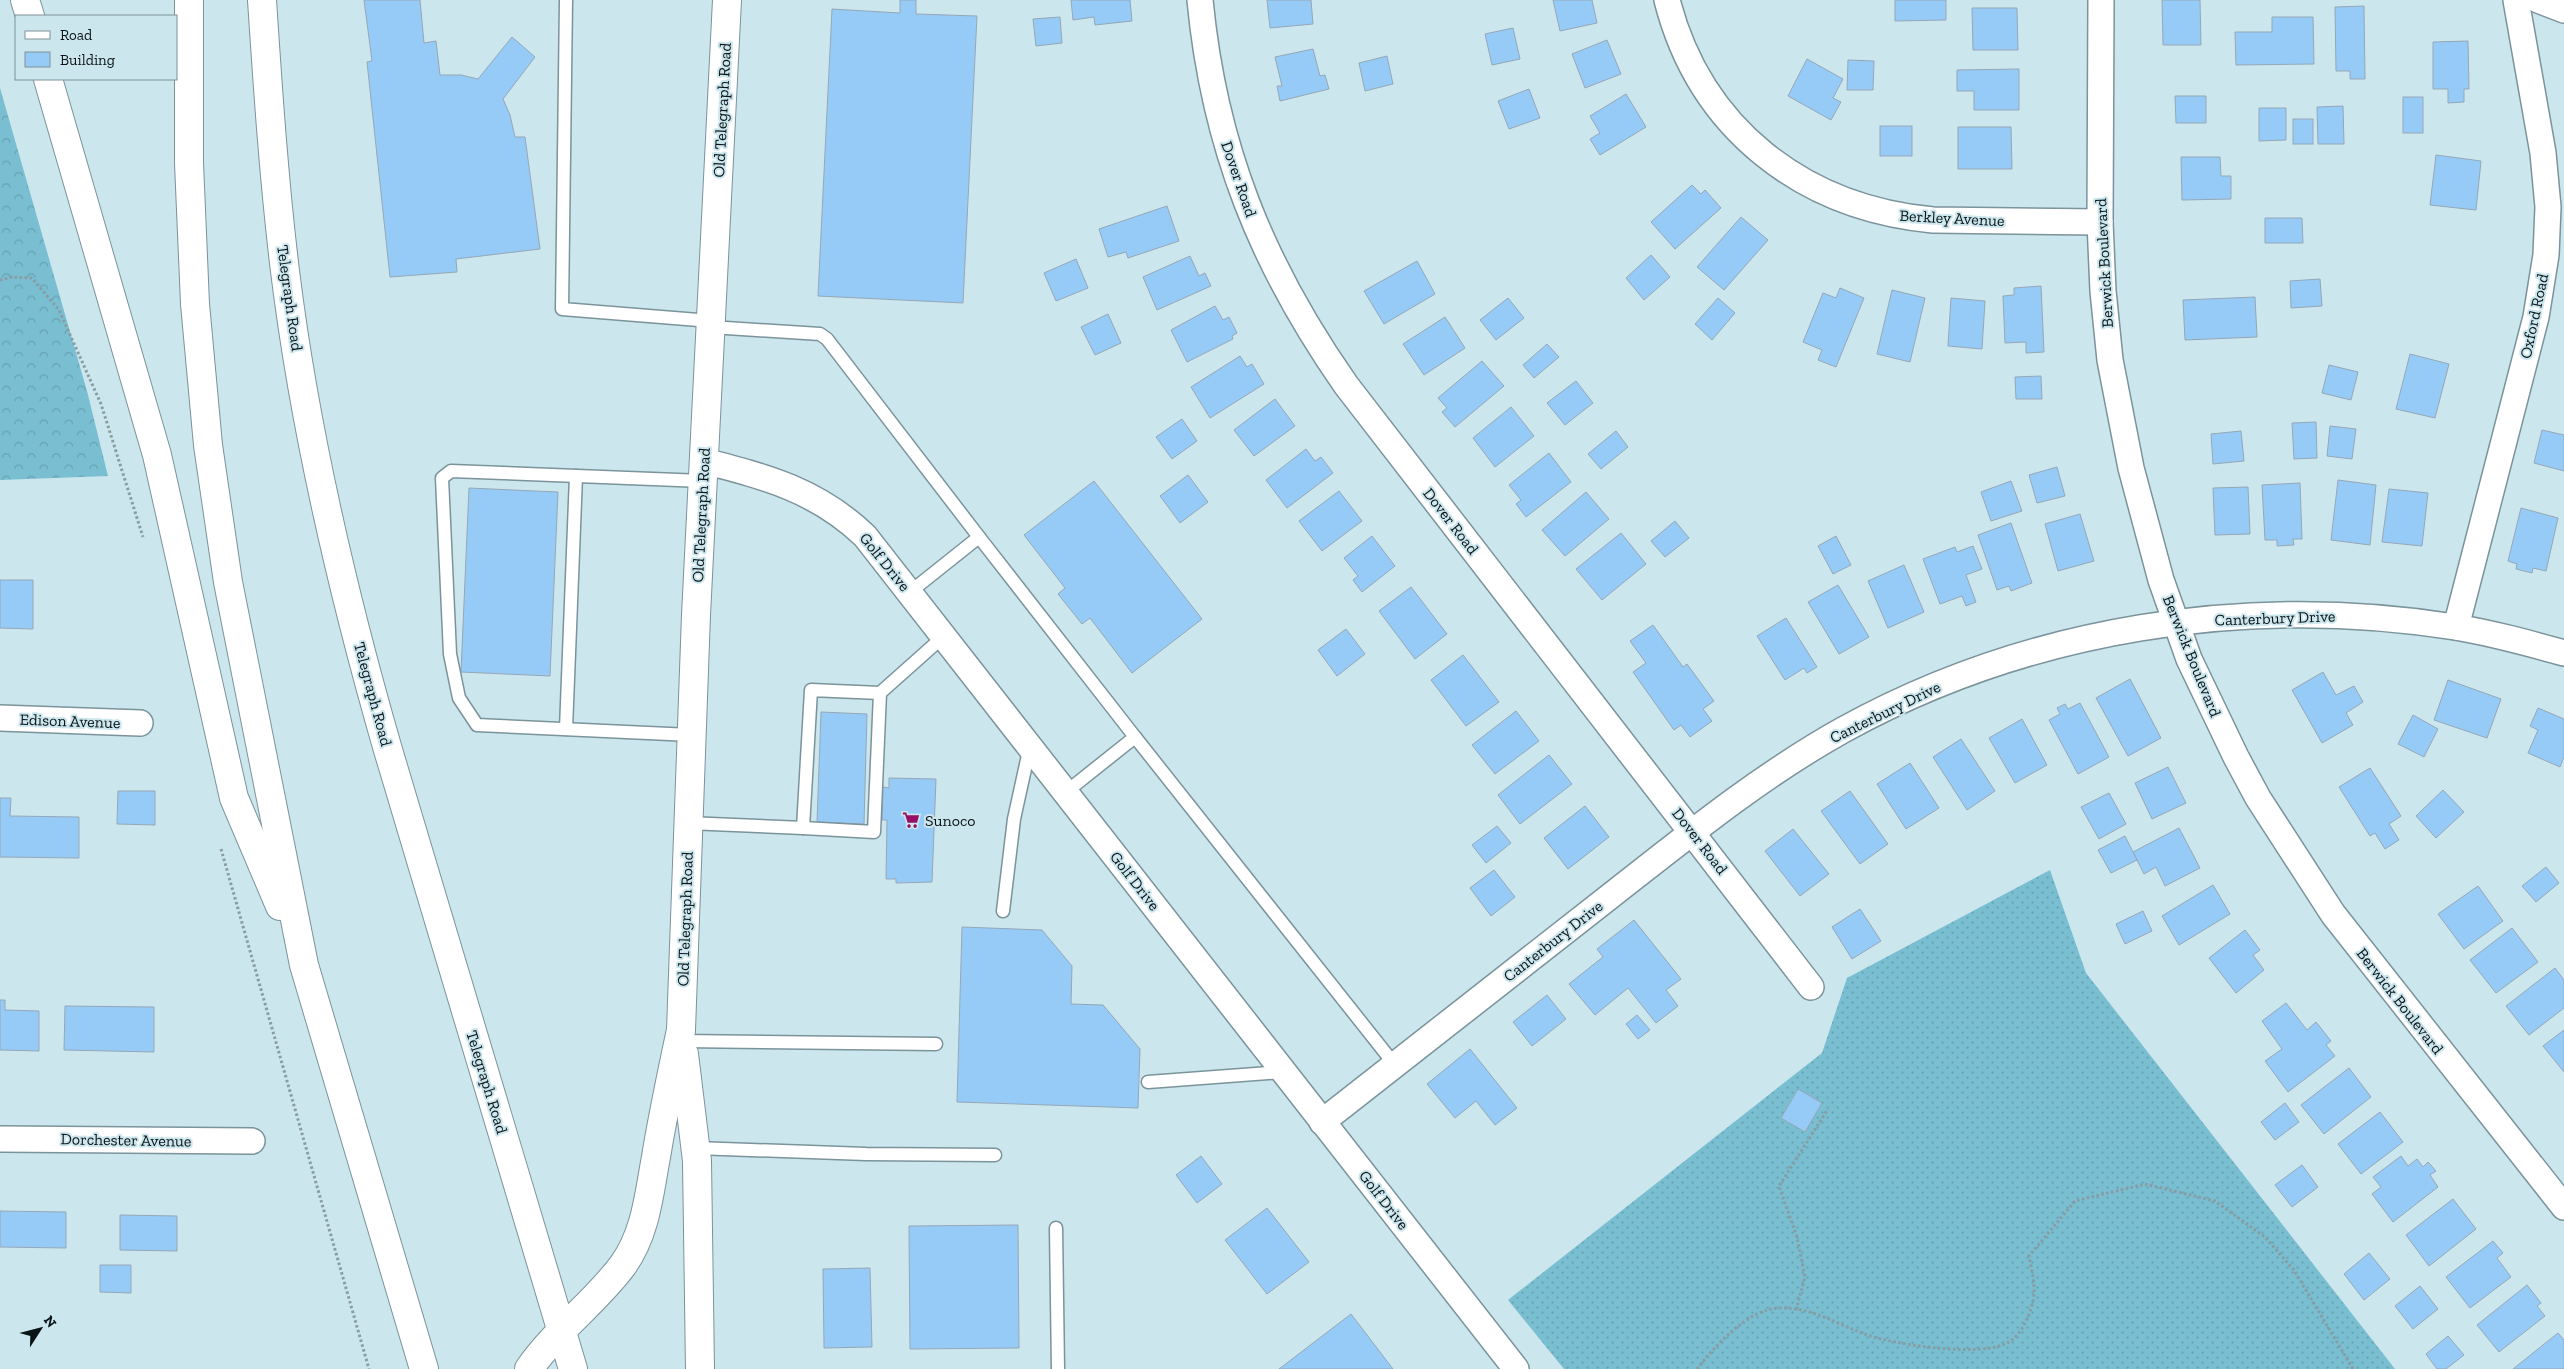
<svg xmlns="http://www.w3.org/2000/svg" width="2564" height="1369" viewBox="0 0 2564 1369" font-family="'Zilla Slab',serif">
	<defs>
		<pattern id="grass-dots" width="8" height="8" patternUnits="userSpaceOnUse" patternTransform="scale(1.25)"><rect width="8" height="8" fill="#79bed1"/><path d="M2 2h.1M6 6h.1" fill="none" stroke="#67a2b3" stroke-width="1.8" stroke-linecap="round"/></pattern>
		<pattern id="forest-crowns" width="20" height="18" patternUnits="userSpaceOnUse" patternTransform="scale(1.25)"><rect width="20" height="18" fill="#79bed1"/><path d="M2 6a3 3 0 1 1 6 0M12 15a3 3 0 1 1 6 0" fill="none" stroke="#67a2b3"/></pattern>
	</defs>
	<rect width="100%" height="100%" fill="#cce6ee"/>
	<polygon fill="url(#grass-dots)" points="2050,870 2086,973 2395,1369 1564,1369 1508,1300 1822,1053 1847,978"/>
	<polygon fill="url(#forest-crowns)" points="0,88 87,391 108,476 0,480"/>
	<g fill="#96cbf7" stroke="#95a7b6">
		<polygon points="364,0 420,0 424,43 436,41 440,75 461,75 478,79 512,37 535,57 503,99 510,115 515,137 525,137 540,249 456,259 457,272 390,277 367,62 372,61"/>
		<polygon points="900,0 916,0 916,14 977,16 963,303 818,296 832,9 900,13"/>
		<polygon points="1071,0 1130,0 1132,21 1095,25 1094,17 1073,20"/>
		<polygon points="1267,0 1311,0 1313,24 1270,28"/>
		<polygon points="1553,0 1592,0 1597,23 1560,31"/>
		<polygon points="1895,0 1946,0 1946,20 1895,21"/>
		<polygon points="2162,0 2200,0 2201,45 2163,45"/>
		<polygon points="2364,6 2365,79 2350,79 2350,71 2336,71 2335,7"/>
		<polygon points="1972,8 2017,8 2018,50 1973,50"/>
		<polygon points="1060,17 1062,43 1036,46 1033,19"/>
		<polygon points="2272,17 2313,17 2314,64 2236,65 2235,32 2272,32"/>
		<polygon points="1513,28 1520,59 1492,65 1485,34"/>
		<polygon points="1607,40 1621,74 1585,88 1572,54"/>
		<polygon points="2468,41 2469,89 2464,89 2464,102 2448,103 2448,89 2433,89 2433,42"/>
		<polygon points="1313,49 1320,76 1325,75 1329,89 1280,101 1277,86 1282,86 1275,57"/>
		<polygon points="1387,56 1393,84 1365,91 1359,63"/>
		<polygon points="1807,59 1843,79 1833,98 1841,102 1831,120 1788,96"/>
		<polygon points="1848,60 1874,61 1873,90 1847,90"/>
		<polygon points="2019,69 2019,110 1974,110 1974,91 1957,91 1957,70"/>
		<polygon points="1529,89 1540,118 1509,129 1498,101"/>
		<polygon points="1626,94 1646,127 1600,155 1590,139 1600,133 1590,116"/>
		<polygon points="2175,96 2206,96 2206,123 2176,123"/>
		<rect x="2403" y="97" width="20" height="36"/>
		<polygon points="2343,106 2344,144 2318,144 2317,107"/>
		<polygon points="2259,108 2286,108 2286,140 2259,141"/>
		<rect x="2293" y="119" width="20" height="25"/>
		<rect x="1880" y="126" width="32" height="30"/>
		<polygon points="1958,127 2011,127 2012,169 1958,169"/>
		<polygon points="2436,155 2481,161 2476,210 2430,205"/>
		<polygon points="2181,157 2220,157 2221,176 2231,176 2231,199 2182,200"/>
		<polygon points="1692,185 1701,194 1705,190 1721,208 1675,249 1651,222"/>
		<polygon points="1167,206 1179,241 1128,258 1126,252 1108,257 1099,229"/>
		<polygon points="1741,217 1768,240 1724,290 1697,267"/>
		<polygon points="2265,218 2302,218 2303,243 2265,243"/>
		<polygon points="1651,255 1670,277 1644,300 1626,278"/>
		<polygon points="1190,256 1199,276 1205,273 1211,286 1157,310 1143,277"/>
		<polygon points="1076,259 1088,288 1056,301 1044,273"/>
		<polygon points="1417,261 1435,294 1384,324 1364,291"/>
		<polygon points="2320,279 2322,306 2291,308 2290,281"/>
		<polygon points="2041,286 2044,352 2026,353 2026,342 2005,343 2003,296 2014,295 2014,288"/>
		<polygon points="1840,288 1864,298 1836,367 1818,360 1822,350 1803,342 1823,293 1836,298"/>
		<polygon points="1892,290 1925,298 1910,362 1877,354"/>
		<polygon points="2255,297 2257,337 2185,340 2183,300"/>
		<polygon points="1508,298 1524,318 1496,340 1480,320"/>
		<polygon points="1718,298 1735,313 1712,340 1695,324"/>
		<polygon points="1951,298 1985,301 1982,349 1948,346"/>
		<polygon points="1215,306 1223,320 1229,317 1237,333 1232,336 1233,339 1187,362 1171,330"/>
		<polygon points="1108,314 1121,343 1095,355 1081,327"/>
		<polygon points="1445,317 1465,348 1424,375 1403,344"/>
		<polygon points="1547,344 1559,357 1534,378 1523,365"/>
		<polygon points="2410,354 2449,364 2435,418 2396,409"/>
		<polygon points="1240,356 1247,367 1252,364 1264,384 1210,418 1191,387"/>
		<polygon points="1482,361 1504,386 1455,427 1442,412 1447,408 1438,398"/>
		<polygon points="2329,365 2358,372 2351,400 2322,393"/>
		<polygon points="2041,376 2042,399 2016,399 2015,377"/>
		<polygon points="1576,381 1593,403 1565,425 1547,403"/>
		<polygon points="1275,399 1295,426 1254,456 1234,430"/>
		<polygon points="1511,407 1534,436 1495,467 1473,438"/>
		<polygon points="1182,419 1197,441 1172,459 1156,437"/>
		<polygon points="2316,422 2317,458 2294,459 2292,423"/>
		<polygon points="2330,426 2356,429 2352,459 2327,456"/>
		<polygon points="2542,430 2564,435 2564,471 2534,463"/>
		<polygon points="1616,431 1628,447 1601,469 1588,454"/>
		<polygon points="2241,431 2244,461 2213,464 2211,434"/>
		<polygon points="1306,449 1315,461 1321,457 1333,473 1287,508 1266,480"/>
		<polygon points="1549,453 1571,482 1526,517 1516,504 1521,500 1509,485"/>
		<polygon points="2057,467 2065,496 2037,503 2029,475"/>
		<polygon points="1188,475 1208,502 1180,523 1160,496"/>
		<polygon points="2338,480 2376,485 2370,545 2331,540"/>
		<polygon points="1094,481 1202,619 1132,673 1090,618 1082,624 1058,594 1065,588 1024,535"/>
		<polygon points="2011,481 2022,511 1991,521 1981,492"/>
		<polygon points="2300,483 2302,539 2293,539 2294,545 2277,546 2277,540 2265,540 2262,485"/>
		<polygon points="2248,487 2250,534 2215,535 2213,488"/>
		<polygon points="469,488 558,492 550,676 461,672"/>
		<polygon points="2389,489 2428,493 2422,546 2382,542"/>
		<polygon points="1339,491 1362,521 1322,551 1299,521"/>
		<polygon points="1586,492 1609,519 1565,556 1542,530"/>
		<polygon points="2521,508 2558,518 2546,571 2533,568 2532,573 2516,569 2517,564 2508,561"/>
		<polygon points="2080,514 2094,561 2058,571 2045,524"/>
		<polygon points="1675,521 1689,538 1665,557 1651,541"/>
		<polygon points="2011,523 2032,583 2011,591 2009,586 1997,590 1978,535"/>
		<polygon points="1621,533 1646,564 1602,600 1576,569"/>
		<polygon points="1372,536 1395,566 1362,592 1353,580 1358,576 1344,558"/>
		<polygon points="1836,536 1851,565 1833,574 1818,546"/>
		<polygon points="1973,546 1982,569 1966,575 1976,602 1966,606 1962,596 1940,604 1923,559 1955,547 1957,552"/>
		<polygon points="1904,565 1924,612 1888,628 1868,581"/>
		<polygon points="0,580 33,580 33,629 0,628"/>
		<polygon points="1838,585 1869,637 1839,654 1808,602"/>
		<polygon points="1411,587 1447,634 1415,659 1379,611"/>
		<polygon points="1786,618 1817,667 1807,673 1804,668 1785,680 1757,636"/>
		<polygon points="1653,625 1683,667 1687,664 1714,701 1703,709 1712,721 1690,737 1681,725 1674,730 1633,672 1646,663 1630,641"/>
		<polygon points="1346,629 1365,654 1337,676 1318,650"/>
		<polygon points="1463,655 1499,702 1466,726 1431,680"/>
		<polygon points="2323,672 2336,695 2354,686 2363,702 2346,713 2353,725 2322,743 2292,690"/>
		<polygon points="2130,679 2161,738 2128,756 2096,698"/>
		<polygon points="2448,680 2501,699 2487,738 2434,720"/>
		<polygon points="2080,703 2109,757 2078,774 2049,720 2060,714 2057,708 2065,704 2068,709"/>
		<polygon points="2538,708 2564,719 2564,757 2560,767 2528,753 2538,730 2530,726"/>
		<polygon points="1516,711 1539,741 1495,774 1472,745"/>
		<polygon points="821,712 867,714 864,824 817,822"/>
		<polygon points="2413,715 2438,729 2424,757 2398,744"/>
		<polygon points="2022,719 2047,765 2015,783 1989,738"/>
		<polygon points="1961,739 1995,791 1967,810 1933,757"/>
		<polygon points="1549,755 1572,784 1520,824 1498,795"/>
		<polygon points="1910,763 1939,808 1906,829 1877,784"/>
		<polygon points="2168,767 2186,803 2152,819 2135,783"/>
		<polygon points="2370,768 2401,816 2389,824 2399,840 2385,849 2375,833 2370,836 2339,787"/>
		<polygon points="889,778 936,779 932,882 896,883 896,879 886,879 887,820 882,820 883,787 889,788"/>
		<polygon points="2443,790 2464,812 2436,838 2416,816"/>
		<polygon points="118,791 155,791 155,825 117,824"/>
		<polygon points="1850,791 1888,844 1860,864 1821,811"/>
		<polygon points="2109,793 2126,824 2099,839 2081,807"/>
		<polygon points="0,798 11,798 10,816 79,817 79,858 0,857"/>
		<polygon points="1585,806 1609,837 1568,869 1544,838"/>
		<polygon points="1497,826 1511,843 1486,863 1472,845"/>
		<polygon points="2179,828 2200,868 2165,886 2156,867 2144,874 2133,852"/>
		<polygon points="1793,829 1829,874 1800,896 1765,851"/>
		<polygon points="2125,836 2137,860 2111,873 2098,850"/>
		<polygon points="2546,867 2559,883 2536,902 2522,886"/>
		<polygon points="1494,870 1515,897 1491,916 1470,888"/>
		<polygon points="2213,885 2230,914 2179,945 2162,916"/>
		<polygon points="2478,886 2503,921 2464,949 2438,914"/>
		<polygon points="1860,909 1881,941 1852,959 1832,927"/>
		<polygon points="2143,911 2152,931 2125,944 2116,924"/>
		<polygon points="1634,920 1681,979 1666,990 1678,1006 1656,1023 1628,988 1595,1015 1569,984 1603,957 1597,949"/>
		<polygon points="962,927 1042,930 1072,966 1071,1004 1103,1005 1140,1049 1138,1108 957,1102"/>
		<polygon points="2512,928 2538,962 2496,993 2470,960"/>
		<polygon points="2245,930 2260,950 2253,955 2264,970 2236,993 2209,958"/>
		<polygon points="2555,968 2564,980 2564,1008 2529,1035 2506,1006"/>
		<polygon points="1547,995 1566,1019 1532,1046 1513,1022"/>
		<polygon points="0,1000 5,1000 5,1010 39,1011 39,1051 0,1050"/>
		<polygon points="2286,1003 2307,1030 2316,1022 2331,1041 2326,1045 2335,1056 2288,1092 2265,1061 2282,1049 2262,1021"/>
		<polygon points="65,1006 154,1007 154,1052 64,1050"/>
		<polygon points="1637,1015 1650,1030 1638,1039 1626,1024"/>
		<polygon points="2564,1030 2564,1072 2543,1046"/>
		<polygon points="1470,1049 1517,1108 1495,1125 1476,1101 1455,1118 1427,1084"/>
		<polygon points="2349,1068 2371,1097 2324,1134 2301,1105"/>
		<polygon points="1798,1089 1822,1103 1805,1132 1781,1118"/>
		<polygon points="2285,1103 2299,1122 2275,1140 2261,1122"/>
		<polygon points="2380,1112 2403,1142 2361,1174 2338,1144"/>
		<polygon points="1201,1156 1222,1184 1197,1203 1176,1175"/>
		<polygon points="2401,1156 2408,1166 2417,1159 2423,1167 2428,1162 2436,1171 2430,1175 2438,1187 2393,1222 2372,1194 2381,1187 2373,1177"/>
		<polygon points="2302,1165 2318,1187 2292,1207 2275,1185"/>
		<polygon points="2453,1199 2476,1229 2429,1266 2406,1235"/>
		<polygon points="1267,1208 1309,1262 1267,1294 1225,1240"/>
		<polygon points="0,1211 66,1212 66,1248 0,1247"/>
		<polygon points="120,1215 177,1216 177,1251 120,1250"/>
		<polygon points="1018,1225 1019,1348 910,1349 909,1226"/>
		<polygon points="2493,1241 2503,1253 2497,1258 2511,1277 2470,1308 2446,1277"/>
		<polygon points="2369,1253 2390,1279 2364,1300 2344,1274"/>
		<polygon points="100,1265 131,1265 131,1293 100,1292"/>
		<polygon points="870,1268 872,1347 824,1348 823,1269"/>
		<polygon points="2527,1285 2541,1303 2537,1306 2545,1316 2499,1352 2477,1325"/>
		<polygon points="2420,1286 2438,1309 2413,1329 2395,1306"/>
		<polygon points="1351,1314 1393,1369 1279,1369"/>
		<polygon points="2558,1333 2564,1340 2564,1369 2513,1369"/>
		<polygon points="2448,1336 2464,1355 2446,1369 2437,1369 2426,1354"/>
	</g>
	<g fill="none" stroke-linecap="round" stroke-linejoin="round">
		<g stroke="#7b939b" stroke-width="15">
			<g id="service">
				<polyline points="566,0 562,309 711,321"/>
				<polyline points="711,327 820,334 827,339 979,537 910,592"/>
				<polyline points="979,537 1135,737 1066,792"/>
				<polyline points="566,729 576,476"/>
				<polyline points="691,735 477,725 459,698 450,654 442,478 451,471 703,481"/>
				<polyline points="1135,737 1395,1065"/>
				<polyline points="688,823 803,828 811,690 880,693 944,636"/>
				<polyline points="803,828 874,832 880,693"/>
				<polyline points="1003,911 1014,819 1030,746"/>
				<polyline points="682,1041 936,1044"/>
				<polyline points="1148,1082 1283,1072"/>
				<polyline points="695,1148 866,1154 995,1155"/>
				<polyline points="1056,1228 1058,1369"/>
			</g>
		</g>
		<g stroke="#7b939b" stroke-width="28">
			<g id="minor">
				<path d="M1200 0C1214 147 1262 265 1346 385L1811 987"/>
				<path d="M1667 0C1700 129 1803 208 1933 220L2100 222"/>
				<polyline points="2101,0 2100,222 2103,291 2110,360 2131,468 2161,580 2189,659 2236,757 2258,798 2333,914 2564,1207"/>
				<polyline points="2538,0 2564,10"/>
				<path d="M704 461C766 477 817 490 865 536L1516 1369"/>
				<polyline points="2456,627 2536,317 2546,255 2548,207 2543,153 2516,0"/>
				<polyline points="0,718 140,723"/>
				<path d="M1322 1122C1416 1048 1510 975 1604 901 1681 841 1757 778 1843 730 2028 628 2247 594 2455 627 2492 633 2528 643 2564 653"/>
				<polyline points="0,1139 252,1141"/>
			</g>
		</g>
		<g stroke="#7b939b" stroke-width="30">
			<polyline id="primary" points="681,1030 696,615 727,0"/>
		</g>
		<g stroke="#7b939b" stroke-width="30">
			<g id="trunk">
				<polyline points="25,0 30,16"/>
				<polyline points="189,0 189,163 195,304 208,445 228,582 304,965 424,1369"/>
				<path d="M262 0C268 91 274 181 285 271 305 433 343 594 388 750L573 1369"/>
				<polyline points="48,79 157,455 234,798 280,906"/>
				<polyline points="684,1054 697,1161 700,1369"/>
				<path d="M529 1369C556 1330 595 1303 623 1265 646 1233 649 1194 656 1157 663 1114 672 1072 681 1030"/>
			</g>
		</g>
		<g stroke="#889ca2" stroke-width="3" stroke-dasharray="2.5 2.5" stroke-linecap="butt">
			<polyline points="0,280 12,277 32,278 59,310 101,404 143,537"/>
			<polyline points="221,849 369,1369"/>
			<polyline points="1796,1310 1805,1277 1797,1237 1779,1186 1828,1109"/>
			<path d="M1697 1369C1715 1346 1749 1308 1780 1308 1817 1307 1847 1331 1881 1339 1911 1346 1977 1356 2005 1344 2022 1337 2033 1310 2034 1293 2035 1282 2031 1267 2029 1256L2075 1201 2145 1184 2215 1201 2265 1237 2294 1270 2353 1369"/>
		</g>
		<use href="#service" stroke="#fff" stroke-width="12"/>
		<use href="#minor" stroke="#fff" stroke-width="25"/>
		<use href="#primary" stroke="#fff" stroke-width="28"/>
		<use href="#trunk" stroke="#fff" stroke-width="28"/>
	</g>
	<defs>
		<g id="supermarket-bare" transform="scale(1.35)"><path d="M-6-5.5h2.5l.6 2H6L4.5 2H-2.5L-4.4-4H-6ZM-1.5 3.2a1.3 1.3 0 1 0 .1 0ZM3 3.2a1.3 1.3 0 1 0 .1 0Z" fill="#970e64" stroke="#cce6ee" stroke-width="2.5" paint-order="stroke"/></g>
	</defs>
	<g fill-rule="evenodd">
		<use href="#supermarket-bare" x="911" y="820"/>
	</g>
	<g text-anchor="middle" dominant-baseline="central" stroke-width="4" stroke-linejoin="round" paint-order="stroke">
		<g font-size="16" fill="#0a1316" stroke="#cce6ee">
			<text transform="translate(722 110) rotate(-87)">Old Telegraph Road</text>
			<text transform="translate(1239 179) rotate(71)">Dover Road</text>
			<text transform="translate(1952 218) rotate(3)">Berkley Avenue</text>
			<text transform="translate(2104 263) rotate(-93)">Berwick Boulevard</text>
			<text transform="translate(290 298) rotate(82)">Telegraph Road</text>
			<text transform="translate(2534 316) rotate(-78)">Oxford Road</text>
			<text transform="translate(701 515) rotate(-87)">Old Telegraph Road</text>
			<text transform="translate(1451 521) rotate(52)">Dover Road</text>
			<text transform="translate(885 562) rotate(51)">Golf Drive</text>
			<text transform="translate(2275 618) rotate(-2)">Canterbury Drive</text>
			<text transform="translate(2192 656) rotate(68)">Berwick Boulevard</text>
			<text transform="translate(373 694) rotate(75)">Telegraph Road</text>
			<text transform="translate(1885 712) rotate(-26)">Canterbury Drive</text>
			<text transform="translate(70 721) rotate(2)">Edison Avenue</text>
			<text transform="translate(1700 841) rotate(52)">Dover Road</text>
			<text transform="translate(1135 881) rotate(52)">Golf Drive</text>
			<text transform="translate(685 919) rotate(-88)">Old Telegraph Road</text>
			<text transform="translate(1553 941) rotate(-38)">Canterbury Drive</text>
			<text transform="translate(2400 1001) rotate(52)">Berwick Boulevard</text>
			<text transform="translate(487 1082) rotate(73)">Telegraph Road</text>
			<text transform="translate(126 1140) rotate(1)">Dorchester Avenue</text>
			<text transform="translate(1384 1200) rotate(52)">Golf Drive</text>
		</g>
		<g font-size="16" fill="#0a1316" stroke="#cce6ee" text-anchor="start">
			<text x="925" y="820">Sunoco</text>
		</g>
	</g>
	<rect x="15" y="15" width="162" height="65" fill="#cce6ee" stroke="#7e9298"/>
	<rect x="25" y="31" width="25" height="8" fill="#ffffff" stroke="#7e9298"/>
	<text x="60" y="40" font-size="15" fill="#0a1316">Road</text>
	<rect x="25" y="52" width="25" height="15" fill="#96cbf7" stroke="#7e9298"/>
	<text x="60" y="65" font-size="15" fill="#0a1316">Building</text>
	<g transform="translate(40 1329) rotate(54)" stroke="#cce6ee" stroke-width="4" paint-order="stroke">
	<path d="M0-4L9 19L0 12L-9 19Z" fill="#0a1316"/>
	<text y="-8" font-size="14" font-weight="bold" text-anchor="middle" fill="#0a1316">N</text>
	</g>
</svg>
